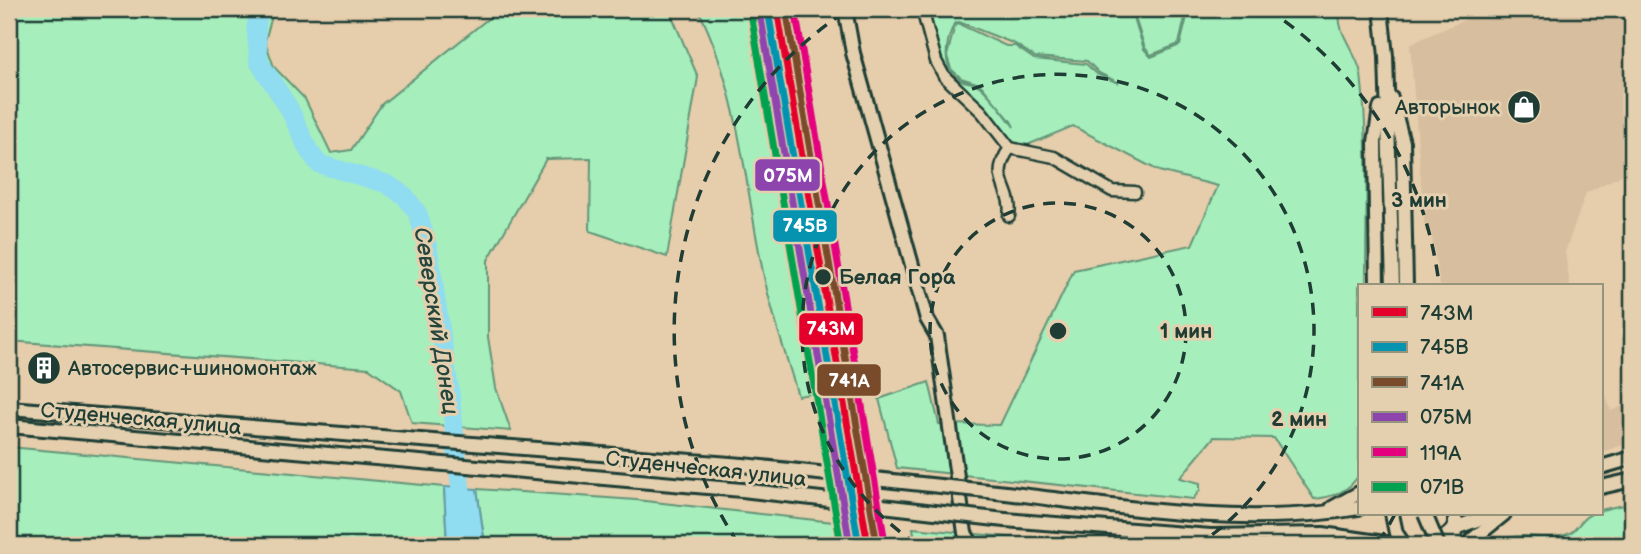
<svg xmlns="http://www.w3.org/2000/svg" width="1641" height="554" viewBox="0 0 1641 554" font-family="'Balsamiq Sans',sans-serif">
	<rect width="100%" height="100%" fill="#e6cdab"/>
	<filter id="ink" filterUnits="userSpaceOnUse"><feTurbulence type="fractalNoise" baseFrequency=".0143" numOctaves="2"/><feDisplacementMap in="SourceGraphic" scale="14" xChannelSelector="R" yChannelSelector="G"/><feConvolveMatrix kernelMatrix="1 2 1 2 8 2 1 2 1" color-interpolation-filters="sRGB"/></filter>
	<g filter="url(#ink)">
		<g fill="#d7be9e">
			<polygon points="1489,9 1632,9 1632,170 1586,193 1565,252 1570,286 1440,286 1431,232 1425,232 1410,44"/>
			<polygon points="1601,381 1611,411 1632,402 1632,442 1601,452"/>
		</g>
		<g fill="#a6eebc" stroke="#629678" stroke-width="2" fill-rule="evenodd">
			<polygon points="9,9 274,9 265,41 274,67 305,99 331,153 351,150 382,104 500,9 669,9 698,77 667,257 590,231 591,158 546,159 488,260 488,337 496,388 511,431 412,423 401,391 369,368 9,341"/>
			<path d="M698 9H754L825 392 798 396C785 351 769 307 761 262 744 175 738 89 698 9Z"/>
			<path d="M926 9H1131L1144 49 1151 57 1180 45 1189 9H1341C1333 30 1358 53 1361 74 1369 144 1366 215 1366 286H1359V475C1348 492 1333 497 1314 499L1274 438 1214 437 1180 478 1200 483V490L1193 499 897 468 879 399 929 382 939 424 1000 425 1074 270 1192 245 1218 186 1159 171 1073 126 1025 146 1010 145 959 90 937 60ZM959 22 1015 44 1035 57 1087 61 1099 73 1119 83 1098 75 1086 64 1034 59 1015 46H1006L959 24 955 25 947 56 951 69 961 78 980 84 1011 121 1014 127C1005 114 993 99 982 88 976 82 968 83 961 80 940 69 946 42 954 24Z"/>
			<polygon points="1132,9 1187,9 1179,44 1151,55 1145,48"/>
			<polygon points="9,447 444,487 447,545 9,545"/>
			<polygon points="477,489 636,500 851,524 854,545 485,545"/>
			<path d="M1632 503V545H1494C1519 526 1547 545 1570 533 1576 530 1581 521 1586 517 1597 509 1617 507 1632 503Z"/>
			<polygon points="913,528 1091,545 916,545"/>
		</g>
		<polygon fill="#90dcf1" stroke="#639ca5" stroke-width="2" points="444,487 477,489 485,545 447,545"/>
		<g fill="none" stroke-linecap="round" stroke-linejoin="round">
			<polyline stroke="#90dcf1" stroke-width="19" points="259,9 256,29 259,62 289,108 309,151 319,164 387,184 405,196 418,214 428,247 450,393 467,545"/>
			<g stroke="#1f3d34" stroke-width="15">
				<g id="street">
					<polyline points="922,9 936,61 944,76 982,112 1010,148"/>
					<path d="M1009 216C1014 188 987 180 1010 148L1054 157 1112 191 1135 192"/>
				</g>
			</g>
			<g stroke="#1f3d34" stroke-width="18">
				<g id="secondary">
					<polyline points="845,9 853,53 927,319 937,336 965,533 972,545"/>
					<polyline points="1381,9 1386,56 1393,286"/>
					<polyline points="1391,98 1403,142 1406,286"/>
					<polyline points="1377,286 1375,142 1380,108"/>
					<polyline points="9,408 743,465"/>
					<polyline points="9,426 742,490"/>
					<polyline points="1601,467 1632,458"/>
					<polyline points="1601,487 1632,480"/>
					<path d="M1006 493C1122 507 1243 528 1359 508"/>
					<polyline points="1332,508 1359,493"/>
					<polyline points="1392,514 1396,533 1404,545"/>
					<polyline points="1005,520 1211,536 1323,534 1399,545"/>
					<polyline points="1435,545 1455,528 1455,514"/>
					<polyline points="1454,545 1455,528 1493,514"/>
					<polyline points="1471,545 1473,539 1504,514"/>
				</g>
			</g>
			<use href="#street" stroke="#e4d0ae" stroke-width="10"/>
			<use href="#secondary" stroke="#e4d0ae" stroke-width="12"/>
			<g stroke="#1f3d34" stroke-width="18" stroke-linecap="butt">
				<g id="secondary-bridge">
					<polyline points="743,465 1006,493"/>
					<polyline points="742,490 1005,520"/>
					<polyline points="1425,514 1438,545"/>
				</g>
			</g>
			<use href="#secondary-bridge" stroke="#e4d0ae" stroke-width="12"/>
			<g stroke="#e4d0ae" stroke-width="12">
				<polyline id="rail-1" points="777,9 868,545"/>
			</g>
			<g stroke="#e4d0ae" stroke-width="12">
				<polyline id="rail-2" points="768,10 859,545"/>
			</g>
			<g stroke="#e4d0ae" stroke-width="12">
				<polyline id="rail-3" points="786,9 877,544"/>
			</g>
			<g stroke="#e4d0ae" stroke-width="12">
				<polyline id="rail-4" points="760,12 850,545"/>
			</g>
			<g stroke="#e4d0ae" stroke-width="12">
				<polyline id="rail-5" points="795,9 885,542"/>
			</g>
			<g stroke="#e4d0ae" stroke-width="12">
				<polyline id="rail-6" points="751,13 841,545"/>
			</g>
			<use href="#rail-1" stroke="#e4002b" stroke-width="7"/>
			<use href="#rail-2" stroke="#0693af" stroke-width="7"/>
			<use href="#rail-3" stroke="#7a4b2a" stroke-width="7"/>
			<use href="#rail-4" stroke="#8e44ad" stroke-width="7"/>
			<use href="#rail-5" stroke="#e5007d" stroke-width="7"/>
			<use href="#rail-6" stroke="#02a150" stroke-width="7"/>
		</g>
	</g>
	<g fill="none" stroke="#1f3d34" stroke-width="3.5" stroke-dasharray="12 9">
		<circle cx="1058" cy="331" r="128"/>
		<path d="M917 544A256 256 0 1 1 1199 544"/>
		<path d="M1395 514A384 384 0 0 1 1378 543M738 543A384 384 0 0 1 849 9M1267 9A384 384 0 0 1 1439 284"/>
	</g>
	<defs>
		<g id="shop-disc" transform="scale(1.75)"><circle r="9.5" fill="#1f3d34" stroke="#e4d0ae"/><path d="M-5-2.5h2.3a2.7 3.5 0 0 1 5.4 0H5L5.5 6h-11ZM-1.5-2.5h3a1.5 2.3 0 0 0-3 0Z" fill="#fff"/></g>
		<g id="building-disc" transform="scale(1.75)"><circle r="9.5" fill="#1f3d34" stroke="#e4d0ae"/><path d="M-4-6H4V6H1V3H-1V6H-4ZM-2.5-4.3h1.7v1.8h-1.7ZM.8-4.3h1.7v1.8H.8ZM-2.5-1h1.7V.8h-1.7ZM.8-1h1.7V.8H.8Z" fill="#fff"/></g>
	</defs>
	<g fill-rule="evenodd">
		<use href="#shop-disc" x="1524" y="107"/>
		<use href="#building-disc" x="44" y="368"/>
	</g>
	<circle fill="#1f3d34" stroke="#e4d0ae" stroke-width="2.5" cx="823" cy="277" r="9"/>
	<g text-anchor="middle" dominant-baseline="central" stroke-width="6" stroke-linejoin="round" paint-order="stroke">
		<g font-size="21" fill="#1f3d34" stroke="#e4d0ae" text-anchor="end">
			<text x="1500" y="107">Авторынок</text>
			<text x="68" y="368" text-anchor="start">Автосервис+шиномонтаж</text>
		</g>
		<g font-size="21" font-weight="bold" fill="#1f3d34" stroke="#e4d0ae" text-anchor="start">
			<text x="839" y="277">Белая Гора</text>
		</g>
		<g font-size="21" fill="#1f3d34" stroke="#e4d0ae">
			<text transform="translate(141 419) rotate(5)">Студенческая улица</text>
			<text transform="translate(706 469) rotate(6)">Студенческая улица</text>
		</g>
		<g font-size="23" font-style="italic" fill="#25453d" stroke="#e4d0ae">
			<text transform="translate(436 321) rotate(81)">Северский Донец</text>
		</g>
	</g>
	<circle cx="1058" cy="331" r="10" fill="#1f3d34" stroke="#e4d0ae" stroke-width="3.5"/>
	<g font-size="21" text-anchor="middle" font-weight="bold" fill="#1f3d34" stroke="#e4d0ae" stroke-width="6" stroke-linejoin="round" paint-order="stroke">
		<text x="1419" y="207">3 мин</text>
		<text x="1186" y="338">1 мин</text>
		<text x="1299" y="426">2 мин</text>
	</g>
	<g stroke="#e4d0ae" stroke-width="2.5">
		<rect x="754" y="158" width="67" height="34" rx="7" fill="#8e44ad"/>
		<rect x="772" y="209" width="66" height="34" rx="7" fill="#0693af"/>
		<rect x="798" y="312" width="66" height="34" rx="7" fill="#e4002b"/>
		<rect x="816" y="363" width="66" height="34" rx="7" fill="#7a4b2a"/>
	</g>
	<g font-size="19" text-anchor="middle" font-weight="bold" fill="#fff">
		<text x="788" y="182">075М</text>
		<text x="805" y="232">745В</text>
		<text x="831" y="335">743М</text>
		<text x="849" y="387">741А</text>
	</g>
	<rect width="1641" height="554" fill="none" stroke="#e4d0ae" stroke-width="35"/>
	<rect x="18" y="18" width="1606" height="519" fill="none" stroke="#1f3d34" stroke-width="2.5" filter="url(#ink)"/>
	<rect x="1358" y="284" width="245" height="231" fill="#e4d0ae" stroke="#95957d" stroke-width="2"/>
	<rect x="1372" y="307" width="35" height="10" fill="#e4002b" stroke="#95957d" stroke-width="2"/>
	<text x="1420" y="320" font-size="21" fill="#1f3d34">743М</text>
	<rect x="1372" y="342" width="35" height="10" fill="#0693af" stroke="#95957d" stroke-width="2"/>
	<text x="1420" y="354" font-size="21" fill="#1f3d34">745В</text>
	<rect x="1372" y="377" width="35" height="10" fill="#7a4b2a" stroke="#95957d" stroke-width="2"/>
	<text x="1420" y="390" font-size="21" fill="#1f3d34">741А</text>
	<rect x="1372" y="412" width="35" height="10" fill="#8e44ad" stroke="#95957d" stroke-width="2"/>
	<text x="1420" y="424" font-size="21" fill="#1f3d34">075М</text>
	<rect x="1372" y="447" width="35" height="10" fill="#e5007d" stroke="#95957d" stroke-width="2"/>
	<text x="1420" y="460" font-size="21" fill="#1f3d34">119А</text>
	<rect x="1372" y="482" width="35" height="10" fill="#02a150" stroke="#95957d" stroke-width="2"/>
	<text x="1420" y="494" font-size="21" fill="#1f3d34">071В</text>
</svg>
